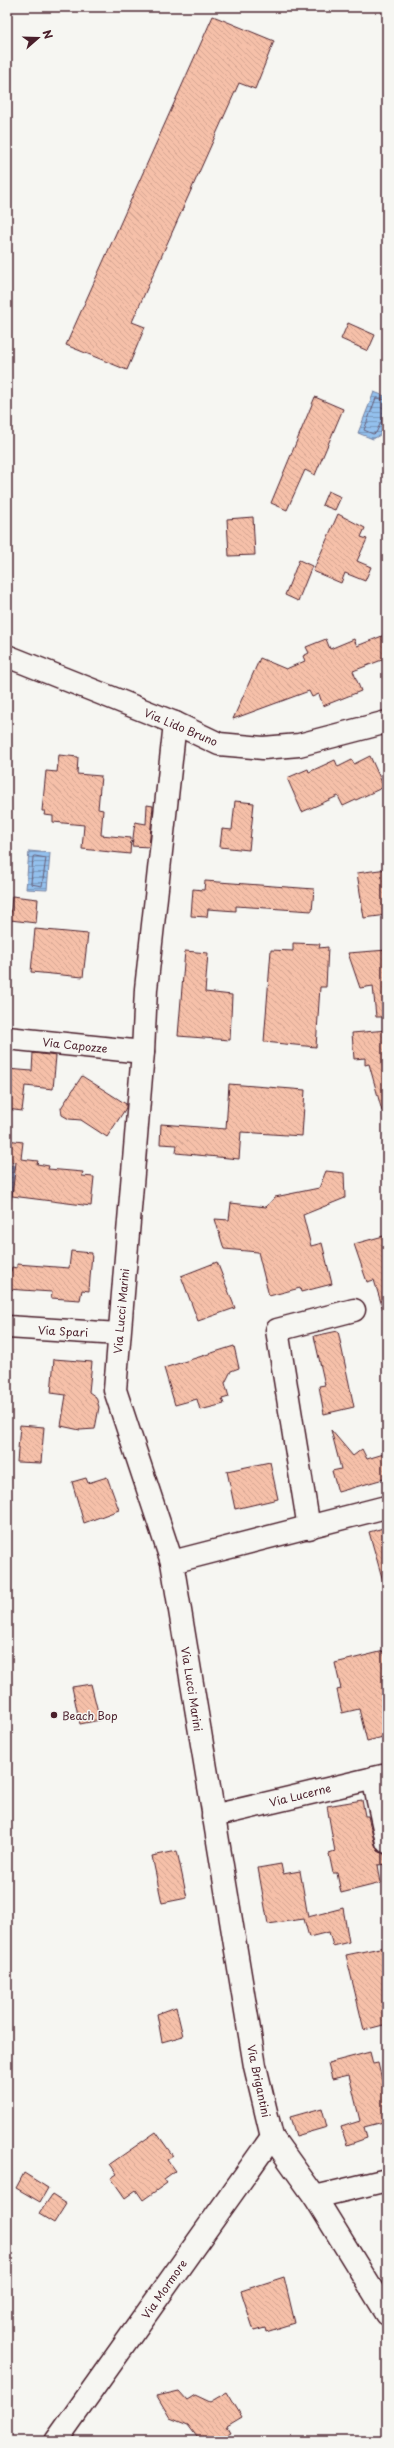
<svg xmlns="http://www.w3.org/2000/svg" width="394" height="2448" viewBox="0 0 394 2448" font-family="'Playpen Sans',sans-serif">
	<defs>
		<pattern id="water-rules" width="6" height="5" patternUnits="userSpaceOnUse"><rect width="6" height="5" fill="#93c0ed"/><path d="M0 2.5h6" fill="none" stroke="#7a9bc0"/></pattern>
		<pattern id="building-back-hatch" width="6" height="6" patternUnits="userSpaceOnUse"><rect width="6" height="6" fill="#f6c0a9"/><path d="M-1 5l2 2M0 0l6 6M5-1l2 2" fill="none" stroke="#d4a592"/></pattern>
	</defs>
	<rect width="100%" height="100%" fill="#f6f6f2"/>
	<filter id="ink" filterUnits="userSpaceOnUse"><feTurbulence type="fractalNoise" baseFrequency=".025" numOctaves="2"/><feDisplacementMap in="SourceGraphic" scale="8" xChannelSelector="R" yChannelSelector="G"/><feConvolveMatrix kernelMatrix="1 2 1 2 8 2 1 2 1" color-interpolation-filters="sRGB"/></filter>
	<g filter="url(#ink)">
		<g fill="url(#water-rules)" stroke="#76809f">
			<polygon points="374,392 387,397 387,417 380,435 373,439 358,433"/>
			<polygon points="29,851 50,853 47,890 26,889"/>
			<polygon points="7,1165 15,1166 11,1201 7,1200"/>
		</g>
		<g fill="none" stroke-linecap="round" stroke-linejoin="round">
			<g stroke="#675f79" stroke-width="1">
				<polyline points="387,400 376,398 364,430 373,434 376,433 382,420 387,418"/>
				<polygon points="35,856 46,858 42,886 31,884 33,857"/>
			</g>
		</g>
		<g fill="url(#building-back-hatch)" stroke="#4a1f2b">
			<polygon points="213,16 274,41 255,89 239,83 132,322 145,327 127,370 66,345"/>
			<polygon points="348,323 375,335 368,351 341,339"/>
			<polygon points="315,397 343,409 315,475 305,470 287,510 271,503"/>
			<polygon points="328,491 341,497 335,510 322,505"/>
			<polygon points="338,514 365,528 361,537 367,539 357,561 371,567 365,581 345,573 341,583 313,571"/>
			<polygon points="253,517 255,555 229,556 227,519"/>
			<polygon points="299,560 312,566 298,601 285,595"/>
			<polygon points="387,634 387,658 353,671 361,691 323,706 319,694 312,697 309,691 233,719 260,658 286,669 305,661 303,656 309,653 306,647 326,639 330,649 354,639 357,646"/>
			<polygon points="59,755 78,757 77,774 101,776 98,809 103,810 101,835 131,838 130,854 82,849 84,825 53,822 53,816 44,815 45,811 42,811 46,771 57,772"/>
			<polygon points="370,756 384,787 343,806 338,796 302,812 287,778 308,769 309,772 335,760 338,767 352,760 354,764"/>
			<polygon points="235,801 254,803 249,850 220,847 222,829 232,830"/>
			<polygon points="147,805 153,806 149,847 132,846 135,822 146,824"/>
			<polygon points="387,869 387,915 364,918 357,873"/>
			<polygon points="205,881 314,889 312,911 236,906 236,911 208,909 207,917 191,916 193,889 204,890"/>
			<polygon points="12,896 38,899 36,923 10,920"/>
			<polygon points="35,929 88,934 83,977 31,972"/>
			<polygon points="293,943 320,944 319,948 328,947 326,987 320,987 316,1047 264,1042 271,950 293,951"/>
			<polygon points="387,950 387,1017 376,1017 373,986 360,988 348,953"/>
			<polygon points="185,951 208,953 205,992 232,995 230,1040 178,1036"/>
			<polygon points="387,1030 387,1110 382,1111 369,1064 365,1065 365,1058 354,1059 352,1033"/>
			<polygon points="33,1053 56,1056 53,1089 25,1086 22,1111 7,1109 7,1069 32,1071"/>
			<polygon points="82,1076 126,1104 126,1108 107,1137 81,1120 69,1119 62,1115 61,1108"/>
			<polygon points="229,1084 305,1090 302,1136 241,1132 239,1159 176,1153 177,1145 160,1144 161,1124 226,1129"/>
			<polygon points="7,1140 23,1142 21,1159 38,1161 37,1164 49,1166 48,1169 83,1172 82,1176 94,1177 91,1206 12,1196 16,1162 7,1161"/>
			<polygon points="326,1171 344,1173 345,1198 303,1215 311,1246 322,1243 332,1284 301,1292 300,1288 269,1296 258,1252 224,1249 215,1219 229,1220 231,1203 266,1207 275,1197 319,1188"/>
			<polygon points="387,1235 387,1308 383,1309 374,1280 367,1282 354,1244"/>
			<polygon points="71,1251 92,1253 89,1291 82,1290 80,1300 51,1298 52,1292 7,1289 7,1270 11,1271 12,1267 17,1268 17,1264 69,1268"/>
			<polygon points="217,1262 235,1308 198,1321 181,1276"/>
			<polygon points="338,1331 354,1407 324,1414 319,1386 325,1385 314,1336"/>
			<polygon points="234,1346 239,1368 231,1371 225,1383 229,1397 222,1399 224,1404 200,1410 197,1399 175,1405 164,1368"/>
			<polygon points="54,1359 92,1362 89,1392 96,1397 99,1407 95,1429 80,1430 61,1426 66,1395 51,1393"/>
			<polygon points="20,1425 44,1427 41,1463 17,1462"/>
			<polygon points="331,1430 353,1456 362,1449 367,1459 387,1453 387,1478 338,1492 332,1471 341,1469"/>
			<polygon points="270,1462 278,1499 235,1509 227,1471"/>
			<polygon points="107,1477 119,1510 84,1523 72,1482 86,1478 88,1483"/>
			<polygon points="387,1527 387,1580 383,1581 369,1532"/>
			<polygon points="384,1651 387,1662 387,1736 367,1741 359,1709 342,1713 337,1690 341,1689 335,1663"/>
			<polygon points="91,1684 100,1720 80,1724 72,1687"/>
			<polygon points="362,1800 365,1816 368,1816 375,1845 378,1851 384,1854 386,1864 378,1865 381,1883 341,1893 337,1873 333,1873 329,1854 335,1852 327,1806"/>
			<polygon points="177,1851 187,1898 162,1903 152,1856"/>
			<polygon points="281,1864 283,1874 300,1871 308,1917 343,1908 349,1942 333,1946 329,1932 309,1937 304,1919 268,1924 258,1868"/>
			<polygon points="385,1947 387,1957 387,2024 364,2030 346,1955"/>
			<polygon points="176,2007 183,2036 162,2042 157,2014"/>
			<polygon points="370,2052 373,2064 378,2063 387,2101 387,2121 364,2127 367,2138 347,2145 341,2127 360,2121 349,2075 332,2079 328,2063"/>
			<polygon points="322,2108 327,2127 296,2136 290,2117"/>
			<polygon points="156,2132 173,2156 167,2160 175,2171 164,2179 167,2183 143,2200 136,2190 125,2198 111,2178 117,2174 110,2164"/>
			<polygon points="24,2173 48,2188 40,2202 16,2188"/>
			<polygon points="52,2195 66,2204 54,2223 39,2214"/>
			<polygon points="284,2277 295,2323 266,2332 265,2328 254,2331 241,2291"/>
			<polygon points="179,2391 187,2400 195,2395 210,2402 227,2392 242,2417 227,2426 231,2433 227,2435 230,2441 200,2441 188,2425 170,2418 157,2396"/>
		</g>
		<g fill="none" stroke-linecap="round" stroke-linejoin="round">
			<g stroke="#4a1f2b" stroke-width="25">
				<g id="minor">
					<polyline points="7,656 175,723 219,744 263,748 299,745 387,722"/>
					<polyline points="175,723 146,989 143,1052 115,1390 172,1562 255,2066 272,2137 315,2197 387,2314"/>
					<polyline points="7,1038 143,1052"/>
					<polyline points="7,1327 119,1334"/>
					<polyline points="309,1528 277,1330 354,1310"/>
					<polyline points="172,1562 386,1507"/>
					<polyline points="373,1778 387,1842"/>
					<polyline points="213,1816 387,1775"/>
					<polyline points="315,2197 387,2180"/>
					<polyline points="56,2441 272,2137"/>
				</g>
			</g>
			<use href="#minor" stroke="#f6f6f2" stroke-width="22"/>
		</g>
	</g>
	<circle fill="#4a1f2b" stroke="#f6f6f2" stroke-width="1.5" cx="54" cy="1715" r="4"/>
	<g text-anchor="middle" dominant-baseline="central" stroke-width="3" stroke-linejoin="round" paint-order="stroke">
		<g font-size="11" fill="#4a1f2b" stroke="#f6f6f2">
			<text transform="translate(181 727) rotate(23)">Via Lido Bruno</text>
			<text transform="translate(75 1045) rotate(6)">Via Capozze</text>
			<text transform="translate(121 1311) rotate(-85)">Via Lucci Marini</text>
			<text transform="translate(63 1331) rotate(3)">Via Spari</text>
			<text transform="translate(192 1689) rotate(81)">Via Lucci Marini</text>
			<text transform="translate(300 1795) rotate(-14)">Via Lucerne</text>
			<text transform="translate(259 2081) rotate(78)">Via Brigantini</text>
			<text transform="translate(164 2289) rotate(-55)">Via Mormore</text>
		</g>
		<g font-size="11" fill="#4a1f2b" stroke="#f6f6f2" text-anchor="start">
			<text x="62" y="1715">Beach Bop</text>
		</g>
	</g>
	<rect width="394" height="2448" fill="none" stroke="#f6f6f2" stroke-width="24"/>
	<rect x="12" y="12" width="370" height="2424" fill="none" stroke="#4a1f2b" stroke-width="1.5" filter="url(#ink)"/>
	<g transform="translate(38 38) rotate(70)" stroke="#f6f6f2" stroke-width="3" paint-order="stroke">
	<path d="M0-3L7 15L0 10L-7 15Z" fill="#4a1f2b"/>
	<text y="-6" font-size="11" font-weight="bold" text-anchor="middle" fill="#4a1f2b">N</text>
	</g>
</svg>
